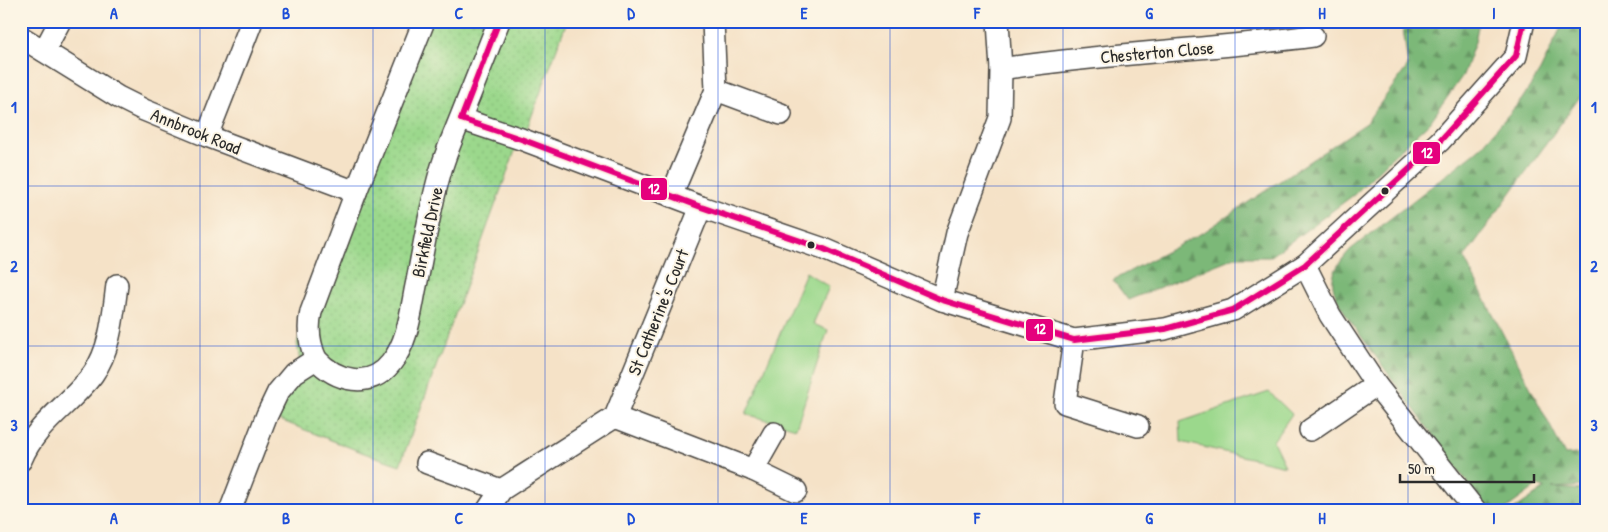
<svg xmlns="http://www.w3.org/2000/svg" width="1608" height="532" viewBox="0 0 1608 532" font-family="'Patrick Hand',sans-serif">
	<defs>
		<pattern id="grass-dots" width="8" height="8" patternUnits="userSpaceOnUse" patternTransform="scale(1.25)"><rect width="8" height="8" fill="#9bd88c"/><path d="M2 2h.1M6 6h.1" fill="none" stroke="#86ba79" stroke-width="1.8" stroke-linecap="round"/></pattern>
		<pattern id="forest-firs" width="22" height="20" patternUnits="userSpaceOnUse" patternTransform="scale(1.25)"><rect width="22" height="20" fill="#7cb878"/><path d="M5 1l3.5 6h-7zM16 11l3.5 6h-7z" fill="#669663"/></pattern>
	</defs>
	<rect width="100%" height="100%" fill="#fcf5e5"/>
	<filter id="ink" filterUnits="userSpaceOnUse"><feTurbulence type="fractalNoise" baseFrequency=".02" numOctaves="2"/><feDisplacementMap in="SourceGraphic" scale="10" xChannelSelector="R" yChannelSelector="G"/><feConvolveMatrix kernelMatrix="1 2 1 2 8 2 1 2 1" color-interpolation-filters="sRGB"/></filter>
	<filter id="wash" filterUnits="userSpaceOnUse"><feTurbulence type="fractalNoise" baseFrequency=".0096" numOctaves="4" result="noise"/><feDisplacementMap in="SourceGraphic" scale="20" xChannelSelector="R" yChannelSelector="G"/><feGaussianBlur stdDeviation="1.12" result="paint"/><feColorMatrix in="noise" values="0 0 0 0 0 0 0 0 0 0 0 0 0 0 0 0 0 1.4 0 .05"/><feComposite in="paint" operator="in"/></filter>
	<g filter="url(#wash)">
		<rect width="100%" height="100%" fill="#f5e2c7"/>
		<polygon fill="url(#grass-dots)" stroke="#63825c" points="424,21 567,21 528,126 515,151 400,465 364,453 267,415 301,369 297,343"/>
		<g fill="url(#forest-firs)" stroke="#547252">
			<polygon points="1402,21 1479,21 1475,42 1463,75 1430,122 1388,161 1355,194 1270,257 1235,257 1128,300 1113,280 1204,232 1365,124 1408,66"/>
			<path d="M1564 21H1587V87L1464 258 1565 455 1587 453V486L1552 488 1587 490V511H1512L1545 488 1537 486 1503 511H1488L1347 317C1330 286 1325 278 1350 250L1478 150 1522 99 1540 71Z"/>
		</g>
		<g fill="#9bd88c" stroke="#63825c">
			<polygon points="806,272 829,287 813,324 828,330 796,428 746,414"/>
			<polygon points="1269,392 1292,414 1273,441 1285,466 1181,442 1180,422"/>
		</g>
	</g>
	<g filter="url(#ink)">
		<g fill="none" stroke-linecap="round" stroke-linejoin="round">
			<g stroke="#494642" stroke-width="24">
				<g id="minor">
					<polyline points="21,37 118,97 144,110 207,136 356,192"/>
					<polyline points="44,51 60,21"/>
					<path d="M1001 69C1104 53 1209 50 1313 36"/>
					<polyline points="716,90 781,114"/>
					<polyline points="461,119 521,139 701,207 824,249 942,300 1074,340 1165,329 1233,310 1305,265 1440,141 1516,56 1524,21"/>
					<polyline points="207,136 252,21"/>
					<polyline points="671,196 716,90 713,21"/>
					<polyline points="1305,265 1330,315 1376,385 1476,511"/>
					<polyline points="942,300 957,233 1000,118 1001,69 998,21"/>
					<polyline points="1074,340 1065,403 1138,426"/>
					<path d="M316 359C336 381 370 390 391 363 409 341 411 308 417 281 424 245 430 208 440 173 446 151 456 130 464 109 476 80 487 51 499 21"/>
					<polyline points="615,417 753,470 796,491"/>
					<polyline points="1310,430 1376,385"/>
					<path d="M21 460C36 423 70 405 93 374 111 349 113 315 117 285"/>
					<polyline points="427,463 501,490"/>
					<polyline points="753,470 774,433"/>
					<path d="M230 511 267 415 278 392 294 373 316 359C309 343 307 329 311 312L356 192 424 21"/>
					<polyline points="487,511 501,490 615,417 701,207"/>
				</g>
			</g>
			<use href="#minor" stroke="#fff" stroke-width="21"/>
			<g stroke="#fcf5e5" stroke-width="10">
				<g id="bus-1">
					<polyline points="461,119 521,139 701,207 824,249 942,300 1074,340 1165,329 1233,310 1305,265 1440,141 1516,56 1524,21"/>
					<polyline points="461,119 499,21"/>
				</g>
			</g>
			<use href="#bus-1" stroke="#e5007d" stroke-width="6"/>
		</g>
	</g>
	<path fill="none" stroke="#1d4ed8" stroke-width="1" stroke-opacity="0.55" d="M200 21V511M373 21V511M545 21V511M718 21V511M890 21V511M1063 21V511M1235 21V511M1408 21V511M21 186H1587M21 346H1587"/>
	<g fill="#2b2b2b" stroke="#fcf5e5" stroke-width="2">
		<circle cx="1385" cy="191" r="4.5"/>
		<circle cx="811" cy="245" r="4.5"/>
	</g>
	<g text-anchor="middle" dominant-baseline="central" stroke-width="4" stroke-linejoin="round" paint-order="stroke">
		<g font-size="18" fill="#2b2b2b" stroke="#fcf5e5">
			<text transform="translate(1157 52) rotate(-5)">Chesterton Close</text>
			<text transform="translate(196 131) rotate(22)">Annbrook Road</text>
			<text transform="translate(427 232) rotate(-78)">Birkfield Drive</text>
			<text transform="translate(658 312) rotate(-68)">St Catherine's Court</text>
		</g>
	</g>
	<g stroke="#fcf5e5" stroke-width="2">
		<rect x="1412" y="141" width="29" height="24" rx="5" fill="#e5007d"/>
		<rect x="640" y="177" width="28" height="24" rx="5" fill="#e5007d"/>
		<rect x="1025" y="318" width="29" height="24" rx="5" fill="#e5007d"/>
	</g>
	<g font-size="14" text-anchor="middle" font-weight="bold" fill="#fff">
		<text x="1427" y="158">12</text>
		<text x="654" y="194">12</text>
		<text x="1040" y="334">12</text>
	</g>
	<rect width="1608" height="532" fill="none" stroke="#fcf5e5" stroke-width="55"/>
	<path d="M1400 474v8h134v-8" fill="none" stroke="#2b2b2b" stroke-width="2.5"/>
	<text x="1408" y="474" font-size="15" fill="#2b2b2b" stroke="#fcf5e5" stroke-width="4" paint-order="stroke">50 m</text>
	<rect x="28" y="28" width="1552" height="476" fill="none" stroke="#1d4ed8" stroke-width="2"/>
	<g font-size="16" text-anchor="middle" font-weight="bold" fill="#1d4ed8">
		<text x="114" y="19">A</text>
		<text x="286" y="19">B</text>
		<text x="459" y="19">C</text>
		<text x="631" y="19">D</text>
		<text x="804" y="19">E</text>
		<text x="977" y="19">F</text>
		<text x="1149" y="19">G</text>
		<text x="1322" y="19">H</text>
		<text x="1494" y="19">I</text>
		<text x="14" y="113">1</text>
		<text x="1594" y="113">1</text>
		<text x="14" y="272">2</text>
		<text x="1594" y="272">2</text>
		<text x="14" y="431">3</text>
		<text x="1594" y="431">3</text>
		<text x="114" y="524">A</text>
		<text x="286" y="524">B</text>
		<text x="459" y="524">C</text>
		<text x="631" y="524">D</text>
		<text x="804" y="524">E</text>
		<text x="977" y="524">F</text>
		<text x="1149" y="524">G</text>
		<text x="1322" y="524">H</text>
		<text x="1494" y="524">I</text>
	</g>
</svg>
